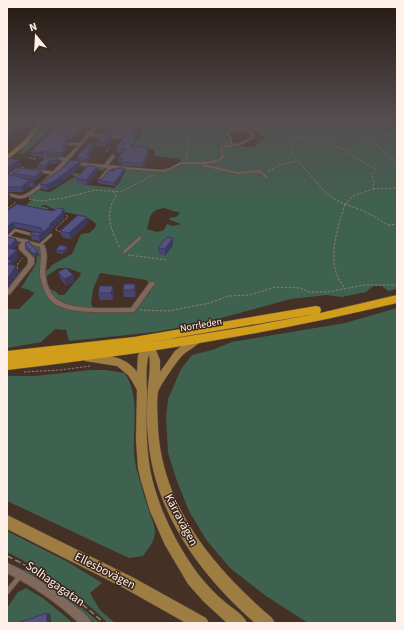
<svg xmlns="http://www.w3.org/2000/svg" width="404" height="630" viewBox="0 0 404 630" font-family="'Source Sans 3',sans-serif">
	<rect width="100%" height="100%" fill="#443025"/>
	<g fill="#3e624f" fill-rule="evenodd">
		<path d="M145 122H376L397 132V289L388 291 382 286H373L366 292 342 297 327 295 291 299 203 323 155 332 69 341 66 330 55 329 41 342 7 348V309H19L35 293 30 291V290L21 288 36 264 37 256 40 255 29 245 24 247 25 244C31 243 37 246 42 250L41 272 48 270 52 265 72 254 81 234 89 233 95 228 96 224C84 211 60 215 46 205L40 206 49 208 46 210 36 209 38 206 34 209 25 207 32 199 27 197 41 186 37 190 50 192 76 176 72 175 74 173 82 174 87 167 68 165 64 166 69 163 105 167 103 171 95 169 83 183 84 185H88L114 188 119 183 126 170 120 169C139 170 166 176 183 164L179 159 155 156V152L152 149H134L133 144 141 135ZM234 125C245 123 257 131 265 138V140L257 141 258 143 254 147C242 147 228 147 225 133L227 130 236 128ZM164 208 180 213 176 217 169 218 170 220 181 224 173 226 167 224 164 230 157 232 147 229C151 217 149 210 164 208ZM61 268H68L81 273 80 276 64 295H59L55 291 47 288 42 278C51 275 54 269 61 268ZM100 273 147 280 150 292 134 312 97 313 91 304 93 289Z"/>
		<polygon points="45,127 50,127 48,129 49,132 44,133 45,137 39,138 40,139 25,153 18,154 39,130"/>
		<polygon points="397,308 397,623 308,623 266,596 230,568 207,541 189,511 177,481 168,453 166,417 168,399 181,369 192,355 212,350 232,342 345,323"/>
		<path d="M91 370H105L125 373C143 402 129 435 136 467 140 481 143 494 148 508 150 515 155 525 155 532 155 541 148 549 143 556L129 558 7 501V376H35Z"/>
		<path d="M7 531 68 562 102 583 90 593 100 610 115 623H108C78 594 45 571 7 552Z"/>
		<polygon points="25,568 60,589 100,623 95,623 61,594 25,572"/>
		<polygon points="26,588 43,598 73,623 51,623 50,613 22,623 7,623 7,608 18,592"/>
	</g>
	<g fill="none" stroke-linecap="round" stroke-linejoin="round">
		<g stroke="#5d4c43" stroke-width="3">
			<g id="service-far2">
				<polyline points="202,165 238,173 259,171 267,177"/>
				<path d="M124 168 163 171 170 169 181 163H208L219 160 223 157 221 150 222 147 240 144 254 137V135C246 128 236 126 227 133L231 140V145"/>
				<polyline points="7,177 15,171 23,168"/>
			</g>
		</g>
		<g stroke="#5d4c43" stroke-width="3.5">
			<g id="service-far1">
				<polyline points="8,237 15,230 33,235"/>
				<polyline points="40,245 51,235"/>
				<polyline points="124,252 140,238"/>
			</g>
		</g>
		<g stroke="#5d4c43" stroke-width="6">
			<polyline id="service" points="7,592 20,576"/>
		</g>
		<g stroke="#5d4c43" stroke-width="2">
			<g id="minor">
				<path d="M97 122H101L91 134 121 136 123 137 121 138 89 136C78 150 39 196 22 198 17 199 12 196 7 195V193C11 194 15 195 20 196 29 196 44 180 51 174L34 171V169L53 172 64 160 45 158 43 157 44 156 66 158 78 145H69L67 144 68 143H80Z"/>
				<polygon points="112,155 115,156 108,165 124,167 126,168 124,169 112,168 102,180 101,180 99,179 108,168 73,164 71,163 73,162 104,165"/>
				<path d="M7 236 28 240V241L44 245C50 257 43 267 46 279 47 286 51 295 58 300 73 311 112 308 131 308L150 282H154L155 283 135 311 133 312C113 312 67 315 52 302 46 296 43 287 41 280 38 269 43 258 40 247L26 243 25 245V249L34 258V264L10 294 7 295V290L28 264V258L19 249V245L22 242 7 238Z"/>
				<path d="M7 563C32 574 56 590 77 608 83 612 89 617 92 623H79C58 603 33 586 7 573Z"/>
			</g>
		</g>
		<g stroke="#5d4c43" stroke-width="1">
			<g id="secondary">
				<polygon points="38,122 43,122 27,144 7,160 7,155 23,142"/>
				<path d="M170 333 173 334 175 336 173 338 155 348 160 360V372L175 351 194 336H200L202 339C197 347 187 350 181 357 177 361 159 387 158 392 156 403 158 417 158 429 163 508 214 568 272 618L275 623H255C200 575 153 511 148 436 146 420 147 403 148 387 149 376 151 365 149 354 145 367 147 383 147 396 146 420 146 446 150 469 157 506 176 544 198 574 206 584 215 594 225 602 233 609 243 614 247 623H227L204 602 188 584 165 545 150 511 141 481 138 468 136 440 137 390 132 381 128 375 117 366 85 361 83 358 85 355 88 354C106 355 126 356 137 372L138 355 143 347 140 344 142 341 145 340 149 342Z"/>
				<polygon points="7,515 134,578 206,618 209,623 186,623 124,588 7,529"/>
			</g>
		</g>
		<g stroke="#5d4c43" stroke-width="1">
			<path id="trunk" d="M397 295V303C268 334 139 355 7 370V351L134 337 316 306 320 307 321 310 320 313 316 314ZM315 314 252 326 139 344Z"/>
		</g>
		<g stroke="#8f7d74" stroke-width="1" stroke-dasharray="2.5 1.5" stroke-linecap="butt">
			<polyline points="283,122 296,136"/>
			<polyline points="344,122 365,136 397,163"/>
			<polyline points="360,122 397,138"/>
			<polyline points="15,133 18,131"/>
			<polygon points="297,136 323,141 342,149 377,170 372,175 374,181 373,189 353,196 345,204 334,199 325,192 291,153"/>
			<polyline points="106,152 109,148"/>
			<polyline points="29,158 37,159"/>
			<polyline points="186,159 190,132 199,122"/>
			<polyline points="268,171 280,165 296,161"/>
			<polyline points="373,189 397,188"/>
			<path d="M114 192 116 196C104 213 111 231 120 248"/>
			<polyline points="29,199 40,201 64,198 95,190 121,192 153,175"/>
			<polyline points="345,204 364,211 388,225 397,224"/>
			<path d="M345 204C337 230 324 267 346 289"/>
			<polyline points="7,209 16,202"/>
			<polyline points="61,232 56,230 56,228 68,217 65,214"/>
			<polyline points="128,255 167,260"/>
			<polyline points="17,269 18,263 23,258"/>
			<polyline points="140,310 168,311 210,303 228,296 250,295 275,287 300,288 309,292 328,292 364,285 397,285"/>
			<polyline points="24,372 60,370 90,366"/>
		</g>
		<path stroke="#8f7d74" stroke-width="1.5" stroke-dasharray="6 3" stroke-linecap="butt" d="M7 556C43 573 74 596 104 623"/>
		<use href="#service-far2" stroke="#7f695c" stroke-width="2"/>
		<use href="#service-far1" stroke="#7f695c" stroke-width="2.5"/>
		<use href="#service" stroke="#7f695c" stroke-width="4.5"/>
		<use href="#minor" fill="#7f695c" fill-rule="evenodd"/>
		<use href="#secondary" fill="#9e7d43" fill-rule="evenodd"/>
		<use href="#trunk" fill="#d09e1a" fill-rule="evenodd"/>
	</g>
	<g fill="#484671">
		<polygon points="57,122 72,142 67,143 68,146 65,149 66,152 63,156 44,155 42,157 31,156 30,152 56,127 55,126"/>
		<polygon points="109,122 140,122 135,135 137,139 133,147 148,157 145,165 142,167 124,166 121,165 121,163 118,162 118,158 123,153 116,152 116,148 126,135 107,133 106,129 109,126 108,123"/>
		<polygon points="112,139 106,147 97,146 97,142"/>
		<polygon points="95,147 89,155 91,158 87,162 77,160 76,158"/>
		<polygon points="7,158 19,160 21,165 7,174 13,175 12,173 43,174 36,180 16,176 34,181 36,186 34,187 30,187 23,192 8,192 11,198 7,200"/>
		<polygon points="58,158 59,161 56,164 51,163 46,169 38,168 37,165"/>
		<polygon points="81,166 57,186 48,190 41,189 40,184"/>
		<polygon points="125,168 125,171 115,186 98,183 98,180 114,171"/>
		<polygon points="98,171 87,185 76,182 76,178"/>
		<polygon points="7,211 65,214 63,216 64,218 51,230 52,231 40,241 32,240 30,234 36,232 15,227"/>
		<polygon points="88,223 71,239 62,237 60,231"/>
		<polygon points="7,237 16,239 18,244 13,249 19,257 13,263 14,265 16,266 19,273 7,289"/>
		<polygon points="25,245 39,255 35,257 26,248"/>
		<polygon points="173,245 165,256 159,254 158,248"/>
		<polygon points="67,247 68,250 63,254 57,253 56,250"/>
		<polygon points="58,272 75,282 66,286 60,278"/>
		<polygon points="135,284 136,291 135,297 124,297 123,290"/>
		<polygon points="98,293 114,293 113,300 100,300"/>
	</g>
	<g fill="#3b395c">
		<polygon points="21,122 24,122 16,133 7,140 8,143 7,144 7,136"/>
		<polygon points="86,122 89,122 72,142 67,143 68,146 62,152 62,149 65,140"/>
		<polygon points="138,122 140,122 133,138 133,135"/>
		<polygon points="112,134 112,139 106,147 105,143"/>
		<polygon points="136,135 137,139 131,152 131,148"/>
		<polygon points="94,144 95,147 87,157 86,155"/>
		<polygon points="66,149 66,152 63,156 62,153"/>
		<polygon points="43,151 44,155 42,157 41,153"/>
		<polygon points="148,153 148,157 145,165 142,167 142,163"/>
		<polygon points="91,155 91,158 87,162 86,159"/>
		<polygon points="58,158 59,161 56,164 55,161"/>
		<polygon points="19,160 21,165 7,174 7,168"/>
		<polygon points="50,160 51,163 46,169 45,166"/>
		<polygon points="80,161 81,166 57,186 48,190 46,185"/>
		<polygon points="97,167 98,171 87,185 86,180"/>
		<polygon points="125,168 125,171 115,186 114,183"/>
		<polygon points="42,171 43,174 36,180 35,177"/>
		<polygon points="29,181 30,187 23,192 21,187"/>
		<polygon points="34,181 36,186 34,187 32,182"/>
		<polygon points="9,192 11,198 7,200 7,194"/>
		<polygon points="64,209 65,214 63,216 64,218 51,230 52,231 40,241 38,236"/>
		<polygon points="87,217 88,223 71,239 69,233"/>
		<polygon points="13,222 15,227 7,234 7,227"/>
		<polygon points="173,238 173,245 165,256 165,249"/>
		<polygon points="16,239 18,244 12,251 10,246"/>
		<polygon points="67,247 68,250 63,254 63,251"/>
		<polygon points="17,250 19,257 13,263 15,267 8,264 7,259"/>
		<polygon points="38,252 39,255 35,257 34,254"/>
		<polygon points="16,266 19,273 7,289 7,279"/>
		<polygon points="73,275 75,282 66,286 64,279"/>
		<polygon points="135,284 136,291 135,297 134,290"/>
		<polygon points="113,286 114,293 113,300 111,293"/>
		<polygon points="47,613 49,615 49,623 47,623"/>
	</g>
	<g fill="#545183" stroke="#3b395c">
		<polygon points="11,122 21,122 15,129 7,136 7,127 8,127"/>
		<polygon points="57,122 86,122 72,138 65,140 67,143 62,149 66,149 62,153 43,151 41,153 30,152 57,126 55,126"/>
		<polygon points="109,122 138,122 133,135 136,135 131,148 146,146 148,153 144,161 142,163 124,162 120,161 122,159 118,158 126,149 116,148 128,131 106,129 112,123 108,123"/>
		<polygon points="103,134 112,134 105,143 97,142"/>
		<polygon points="88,144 94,144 86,155 91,155 86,159 76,158"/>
		<polygon points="46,157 58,158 55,161 50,160 45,166 37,165"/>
		<polygon points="7,158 19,160 7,168"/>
		<polygon points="71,160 80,161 56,180 46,185 40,184 58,171 61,170"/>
		<polygon points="89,165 97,167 86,180 76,178"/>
		<polygon points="22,168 42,171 35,177 12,173"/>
		<polygon points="117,168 125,168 114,183 98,180 103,178 109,170 114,171"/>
		<polygon points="7,174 34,181 32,182 29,181 21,187 7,187"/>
		<polygon points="17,204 53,211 58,208 64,209 62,211 62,213 49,225 50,226 38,236 30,234 32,232 40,233 42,231 41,228 13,222 7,227 7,211"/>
		<polygon points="78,215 87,217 69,233 60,231"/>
		<polygon points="7,237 16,239 10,246 7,245"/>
		<polygon points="167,237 173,238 165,249 158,248"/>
		<polygon points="26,242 29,242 38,252 34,254 25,245"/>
		<polygon points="60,245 67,247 63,251 56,250"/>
		<polygon points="7,248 8,248 17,250 7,259 12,260 8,264 16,266 7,279"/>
		<polygon points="66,268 73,275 64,279 58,272"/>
		<polygon points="124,284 135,284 134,290 123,290"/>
		<polygon points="100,286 113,286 111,293 98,293"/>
		<polygon points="47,613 47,623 18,623"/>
	</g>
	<linearGradient id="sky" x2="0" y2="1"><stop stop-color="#251a14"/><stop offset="0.58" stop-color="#564e51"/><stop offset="1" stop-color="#564e51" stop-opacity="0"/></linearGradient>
	<rect width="404" height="210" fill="url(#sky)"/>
	<g text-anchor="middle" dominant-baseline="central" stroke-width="3" stroke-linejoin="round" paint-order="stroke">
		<g font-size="10" fill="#fff1ea" stroke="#39261c">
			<text transform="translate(201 325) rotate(-10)">Norrleden</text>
		</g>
		<g font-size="12" fill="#fff1ea" stroke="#39261c">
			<text transform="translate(181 520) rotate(62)">Kärravägen</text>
			<text transform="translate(105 571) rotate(27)">Ellesbovägen</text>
			<text transform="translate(55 584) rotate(35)">Solhagagatan</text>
		</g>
	</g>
	<rect width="404" height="630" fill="none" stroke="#fff1ea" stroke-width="16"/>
	<g transform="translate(36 36) rotate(342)" stroke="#39261c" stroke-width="3" paint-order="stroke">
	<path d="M0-3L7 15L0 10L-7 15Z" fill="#fff1ea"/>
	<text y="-6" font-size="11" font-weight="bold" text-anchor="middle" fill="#fff1ea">N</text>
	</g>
</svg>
